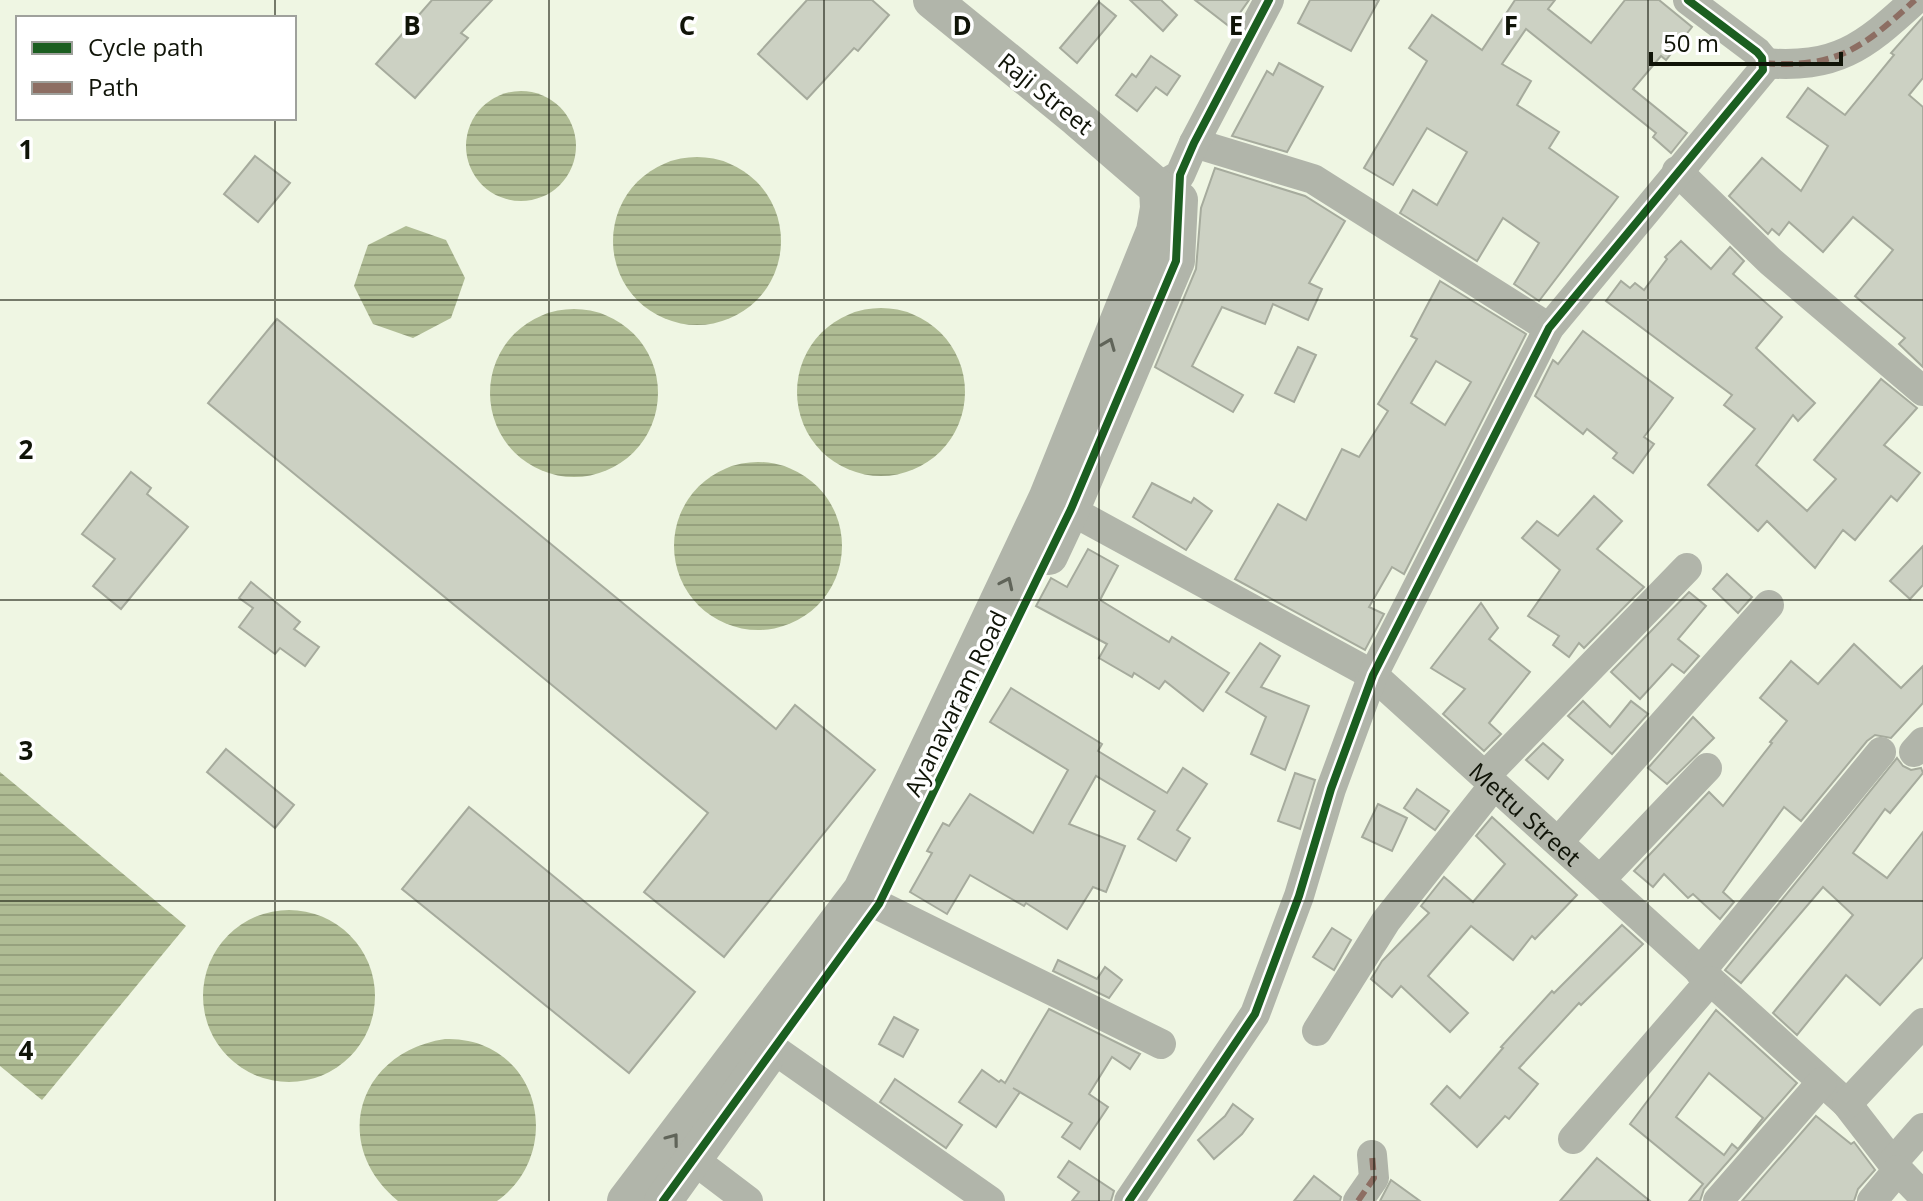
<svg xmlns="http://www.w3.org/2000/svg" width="1923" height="1201" viewBox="0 0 1923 1201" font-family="'Open Sans',sans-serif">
	<defs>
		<pattern id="water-rules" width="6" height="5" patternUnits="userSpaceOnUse" patternTransform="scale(2)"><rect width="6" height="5" fill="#afbc94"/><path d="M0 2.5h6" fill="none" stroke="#96a17e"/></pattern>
	</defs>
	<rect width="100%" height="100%" fill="#eff6e3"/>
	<g fill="url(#water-rules)">
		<circle cx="521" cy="146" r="55"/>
		<circle cx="697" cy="241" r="84"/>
		<polygon points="406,226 446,240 465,278 451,318 413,338 373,324 354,286 368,245"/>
		<circle cx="881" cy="392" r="84"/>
		<circle cx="574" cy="393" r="84"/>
		<circle cx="758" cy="546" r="84"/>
		<polygon points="0,772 186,926 42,1100 0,1066"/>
		<circle cx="289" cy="996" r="86"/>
		<path d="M445 1039C457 1039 470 1040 482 1045 548 1071 554 1161 497 1201H398C329 1144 358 1052 445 1039Z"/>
	</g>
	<g fill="#ccd1c3" stroke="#a6ab9d" stroke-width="2" fill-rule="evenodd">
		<polygon points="432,0 492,0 461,33 468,38 415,98 376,64"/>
		<polygon points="807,0 872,0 889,15 858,51 854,48 807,99 758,54"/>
		<polygon points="1130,0 1161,0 1177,15 1163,31"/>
		<polygon points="1195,0 1249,0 1230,27"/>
		<polygon points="1310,0 1379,0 1351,51 1298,23"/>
		<polygon points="1515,0 1555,0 1548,9 1591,43 1625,0 1659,0 1692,27 1666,60 1661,56 1633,89 1687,133 1671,153 1653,137 1656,133 1526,29 1502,64 1531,81 1517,105 1559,132 1549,148 1618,197 1539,301 1514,284 1539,243 1503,218 1477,261 1400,213 1413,190 1437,205 1467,152 1427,128 1393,185 1364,168 1427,61 1409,48 1432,15 1482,50"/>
		<polygon points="1099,2 1116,16 1077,63 1060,48"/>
		<polygon points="1923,17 1923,78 1909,95 1923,107 1923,367 1899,344 1905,338 1855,296 1893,250 1853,217 1823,252 1789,222 1779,235 1772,229 1768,234 1729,196 1762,158 1801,191 1828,146 1787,117 1808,88 1845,115 1894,55 1891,53"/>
		<polygon points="1151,56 1180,76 1167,95 1156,87 1137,111 1116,95 1132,74 1136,77"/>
		<polygon points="1279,63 1323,87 1287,152 1232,136 1267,71 1273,75"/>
		<polygon points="255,156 290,183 258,222 224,194"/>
		<polygon points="1215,168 1305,196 1345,221 1309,283 1322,289 1308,320 1273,304 1265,324 1222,307 1192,366 1243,395 1233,412 1155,367 1196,269 1201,208"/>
		<polygon points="1681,241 1711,269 1730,247 1744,261 1733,274 1782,317 1756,348 1815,403 1798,421 1793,415 1756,465 1807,511 1836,479 1814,460 1881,379 1917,408 1884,445 1920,473 1897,501 1891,496 1855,540 1843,530 1815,568 1767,521 1758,531 1708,485 1755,429 1724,405 1732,395 1606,301 1621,281 1630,288 1635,283 1644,290 1667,259 1665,257"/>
		<path d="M1440 281 1526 334 1404 574 1392 567 1369 607 1384 614 1365 650 1235 579 1278 504 1306 520 1342 449 1359 457 1388 411 1378 404 1417 339 1411 336ZM1436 361 1471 382 1445 425 1411 403Z"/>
		<polygon points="277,319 776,729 795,705 875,770 724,957 644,892 708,813 208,403"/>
		<polygon points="1583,331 1673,398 1644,437 1654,444 1633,473 1613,458 1617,453 1587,429 1583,434 1535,396 1553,360 1558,364"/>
		<polygon points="1298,347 1316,355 1294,402 1275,393"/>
		<polygon points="131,472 151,488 147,494 188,527 121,609 93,586 115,559 82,534"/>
		<polygon points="1152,483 1191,503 1194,498 1212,511 1186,550 1133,517"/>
		<polygon points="1594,496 1622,521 1597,549 1644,587 1584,648 1579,643 1569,657 1553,645 1559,636 1528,616 1560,570 1522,538 1537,521 1558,536"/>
		<polygon points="1923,546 1923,585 1910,599 1890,581"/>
		<polygon points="1088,549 1118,566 1100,600 1169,642 1172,637 1229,673 1203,711 1165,681 1159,689 1134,673 1132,677 1099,658 1107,644 1036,606 1051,578 1067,587"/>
		<polygon points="1727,574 1752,597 1738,613 1713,589"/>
		<polygon points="251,582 300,622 294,629 319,647 305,666 280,648 275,654 239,627 253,608 239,598"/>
		<polygon points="1689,592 1706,606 1678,639 1699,656 1684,673 1672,664 1640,699 1611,672"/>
		<polygon points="1481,603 1498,628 1489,639 1530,672 1489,723 1501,734 1484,751 1443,714 1465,689 1431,668"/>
		<polygon points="1260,643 1280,656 1261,687 1309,706 1285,770 1251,754 1266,717 1226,692"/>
		<polygon points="1854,644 1901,688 1923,666 1923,703 1891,738 1875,735 1867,741 1801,821 1784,807 1723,892 1734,902 1720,919 1693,894 1688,898 1664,874 1653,887 1634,871 1709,792 1723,806 1772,743 1770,742 1787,721 1760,698 1791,661 1818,684"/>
		<polygon points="1011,688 1102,744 1098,751 1167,793 1183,768 1207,784 1177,830 1190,838 1176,861 1138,839 1155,811 1096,776 1069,824 1125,846 1106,892 1093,887 1067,929 1026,903 1024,906 970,875 947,914 910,892 932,853 927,851 943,823 949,826 970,794 1033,833 1068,770 990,722"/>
		<polygon points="1583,701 1610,727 1631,701 1648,714 1612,754 1568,716"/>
		<polygon points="1693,717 1714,738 1667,784 1648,768"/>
		<polygon points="1543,743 1563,760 1548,779 1526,760"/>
		<polygon points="226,749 294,805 275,828 207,772"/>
		<polygon points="1897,758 1903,766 1911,770 1921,768 1923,773 1890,813 1885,809 1853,853 1887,878 1923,832 1923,957 1880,1005 1846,975 1797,1035 1773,1013 1853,915 1823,887 1741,983 1725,970"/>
		<polygon points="1295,773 1315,780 1300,829 1278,821"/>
		<polygon points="1417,789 1449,811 1435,830 1404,808"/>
		<polygon points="1378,804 1407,818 1392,851 1362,837"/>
		<polygon points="469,807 695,992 629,1073 402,889"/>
		<polygon points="1492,817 1577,895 1535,939 1532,936 1513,960 1471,926 1428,976 1468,1013 1450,1032 1401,986 1392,997 1371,979 1382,961 1429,913 1421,906 1444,877 1473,902 1505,864 1476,836"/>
		<polygon points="1622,925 1643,944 1581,1005 1579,1003 1519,1068 1538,1084 1509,1119 1505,1116 1477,1147 1431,1104 1447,1086 1460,1098 1503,1048 1501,1047 1552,991 1554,993"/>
		<polygon points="1332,928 1351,940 1334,970 1313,957"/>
		<polygon points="1058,960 1097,979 1105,967 1122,980 1109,998 1053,971"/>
		<polygon points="1049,1009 1140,1054 1130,1069 1112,1057 1089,1094 1108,1107 1080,1149 1062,1137 1072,1123 1013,1088 1020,1092 996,1127 959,1102 982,1070 999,1082 1001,1080 1005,1083"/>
		<path d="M1716 1010 1797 1083 1704 1189 1700 1201H1689L1703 1184 1630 1124ZM1709 1073 1763 1118 1738 1149 1732 1144 1724 1155 1676 1117Z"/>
		<polygon points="894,1017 918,1030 903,1057 879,1044"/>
		<polygon points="895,1079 962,1125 946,1148 880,1102"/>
		<polygon points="1233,1104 1253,1119 1242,1134 1214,1159 1198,1140 1225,1116"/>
		<polygon points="1816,1116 1851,1144 1854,1142 1875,1170 1858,1189 1854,1201 1742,1201"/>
		<polygon points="1597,1158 1650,1201 1560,1201"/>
		<polygon points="1069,1161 1114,1191 1111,1201 1072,1201 1079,1192 1058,1177"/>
		<polygon points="1314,1176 1341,1197 1340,1201 1294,1201"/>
		<polygon points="1391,1180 1420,1201 1380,1201"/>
	</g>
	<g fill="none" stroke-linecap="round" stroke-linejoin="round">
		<g stroke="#b1b5aa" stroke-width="30">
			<path d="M1763 63C1836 69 1863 48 1915 0"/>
			<polyline points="1194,143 1313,179 1549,328"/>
			<polyline points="1677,171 1770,261 1923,391"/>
			<polyline points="1158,188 1180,175 1194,143 1269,0"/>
			<path id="s1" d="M1050 499 1373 675 1847 1104 1898 1170 1923 1196"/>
			<polyline points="1914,752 1923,742"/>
			<polyline points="1485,776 1687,568"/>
			<polyline points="1559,841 1769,605"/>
			<polyline points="1600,880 1707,768"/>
			<polyline points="858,895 1161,1044"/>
			<polyline points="1700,972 1881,752"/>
			<polyline points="1317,1031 1386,921 1494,785"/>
			<polyline points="772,1048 990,1201"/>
			<polyline points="1847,1104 1923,1023"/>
			<polyline points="1573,1139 1710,981"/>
			<polyline points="694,1160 748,1201"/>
			<polyline points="1893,1162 1923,1128"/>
			<polyline points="1129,1201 1255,1014 1299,896 1331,789 1373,675 1549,328 1763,70 1762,58 1757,52 1688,0"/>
			<polyline points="1358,1201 1374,1178 1372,1155"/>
			<polyline points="1718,1201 1822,1082"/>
			<polyline points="1872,1201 1898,1170"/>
		</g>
		<g stroke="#b1b5aa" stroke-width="38">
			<polyline points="1049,556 1071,509 1176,261 1179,200"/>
			<polyline points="626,1201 862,890 1047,499 1155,231 1159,208 1158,188 1077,118 932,0"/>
			<polyline points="663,1201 764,1060"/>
		</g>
		<g stroke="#8d6e63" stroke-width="6" stroke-dasharray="12 6" stroke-linecap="butt">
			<path d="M1763 63C1836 69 1863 48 1915 0"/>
			<polyline points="1358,1201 1374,1178 1372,1155"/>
		</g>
		<g stroke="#fff" stroke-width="13">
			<g id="cycleway">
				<polyline points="663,1201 879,904 1071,509 1176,261 1180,175 1194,143 1269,0"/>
				<polyline points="1129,1201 1255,1014 1299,896 1331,789 1373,675 1549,328 1763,70 1762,58 1757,52 1688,0"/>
			</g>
		</g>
		<use href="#cycleway" stroke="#1b5e20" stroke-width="8"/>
	</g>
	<defs><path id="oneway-chevron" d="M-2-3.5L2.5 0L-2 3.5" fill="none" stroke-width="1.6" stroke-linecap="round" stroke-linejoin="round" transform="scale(2)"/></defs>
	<g stroke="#606459">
		<use href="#oneway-chevron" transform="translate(1109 344) rotate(-68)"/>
		<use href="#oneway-chevron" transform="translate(1007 583) rotate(-65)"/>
		<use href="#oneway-chevron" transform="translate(673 1139) rotate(-53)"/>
	</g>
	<path fill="none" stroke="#101408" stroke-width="2" stroke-opacity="0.55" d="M275 0V18M549 0V1201M824 0V1201M1099 0V1201M1374 0V1201M1648 0V1201M275 118V1201M0 300H1923M0 600H1923M0 901H1923"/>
	<g text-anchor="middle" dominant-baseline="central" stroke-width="7" stroke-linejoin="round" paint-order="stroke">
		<g font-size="24" fill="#101408" stroke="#fff">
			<text transform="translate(1046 93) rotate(39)">Raji Street</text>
			<text transform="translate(955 703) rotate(-64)">Ayanavaram Road</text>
			<text stroke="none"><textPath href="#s1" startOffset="574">Mettu Street</textPath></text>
		</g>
	</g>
	<g font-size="26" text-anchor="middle" font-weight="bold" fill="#101408" stroke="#fff" stroke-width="7" stroke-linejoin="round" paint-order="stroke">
		<text x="412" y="35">B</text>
		<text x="687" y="35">C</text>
		<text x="962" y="35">D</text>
		<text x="1236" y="35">E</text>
		<text x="1511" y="35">F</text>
		<text x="26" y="159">1</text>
		<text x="26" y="459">2</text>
		<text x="26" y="760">3</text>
		<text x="26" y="1060">4</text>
	</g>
	<rect x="16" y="16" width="280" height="104" fill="#ffffff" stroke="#9fa19c" stroke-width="2"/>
	<rect x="32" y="42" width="40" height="12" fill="#1b5e20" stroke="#9fa19c" stroke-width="2"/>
	<text x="88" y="56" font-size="24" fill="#101408">Cycle path</text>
	<rect x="32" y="82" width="40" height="12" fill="#8d6e63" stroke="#9fa19c" stroke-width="2"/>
	<text x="88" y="96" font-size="24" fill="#101408">Path</text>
	<path d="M1651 52v12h190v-12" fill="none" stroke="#101408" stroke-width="4"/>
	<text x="1663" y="52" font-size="24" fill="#101408" stroke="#ffffff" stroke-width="6" paint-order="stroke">50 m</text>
</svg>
